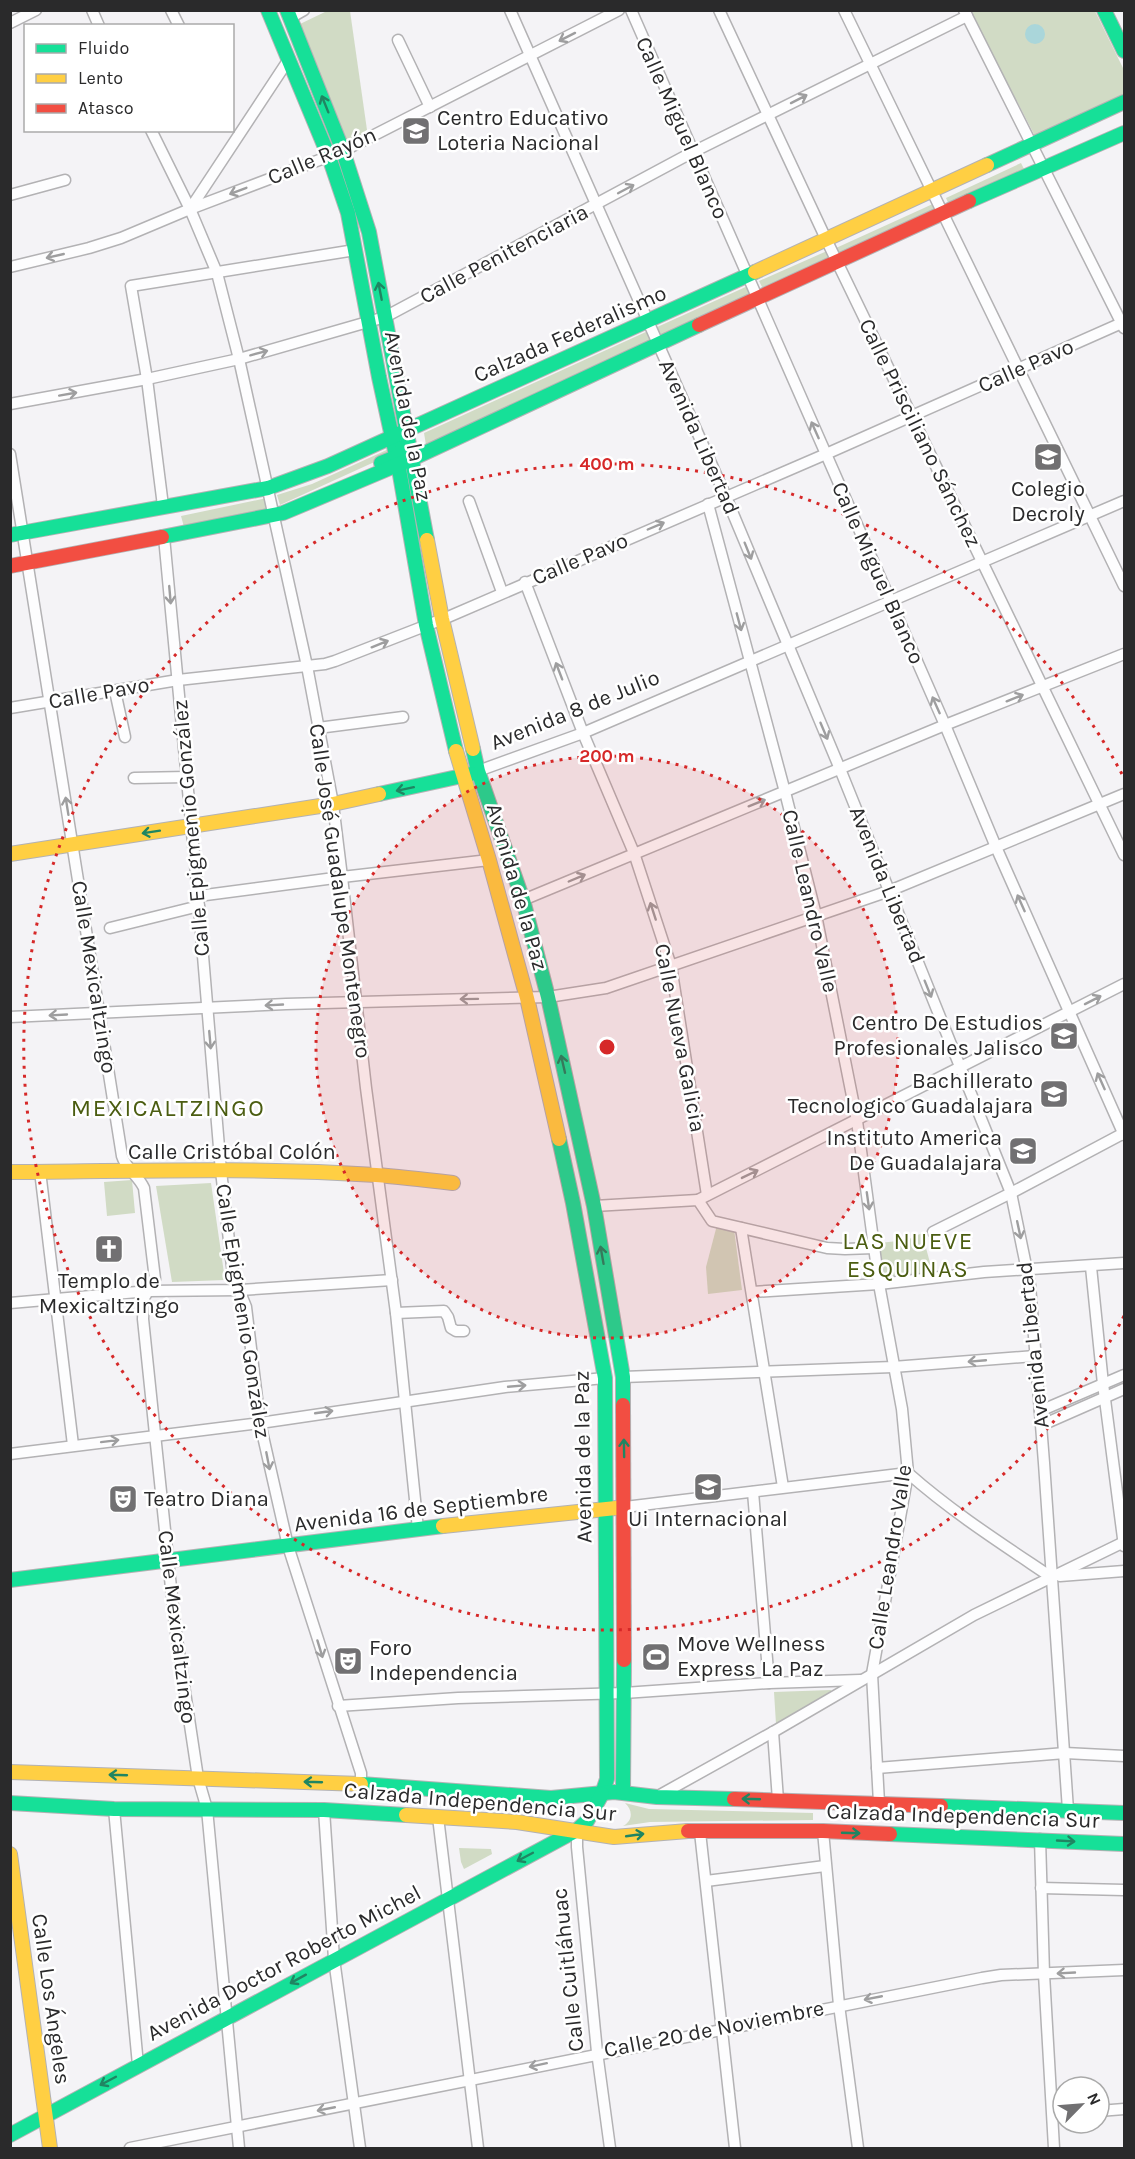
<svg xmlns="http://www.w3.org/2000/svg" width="1135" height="2159" viewBox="0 0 1135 2159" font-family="Karla,sans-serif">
	<rect width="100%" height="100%" fill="#f4f3f6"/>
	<g fill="#d1dbc5">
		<polygon points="327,11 350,11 368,137 349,147 300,24"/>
		<polygon points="970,11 1095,11 1124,70 1124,100 1037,140"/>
		<polygon points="1021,163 1026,173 950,207 946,198"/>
		<polygon points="935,203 939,213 840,258 836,248"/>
		<polygon points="827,251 832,261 764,291 759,281"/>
		<polygon points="750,285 755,296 660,339 655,328"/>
		<polygon points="648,331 653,342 426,445 424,433"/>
		<polygon points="391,448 392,454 280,505 277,495 312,484"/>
		<polygon points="267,498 269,509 184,527 181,516"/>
		<polygon points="132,1180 135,1213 107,1216 104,1182"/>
		<polygon points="211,1183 225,1280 172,1282 156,1186"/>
		<polygon points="717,1225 734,1229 742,1290 708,1294 706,1267"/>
		<polygon points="922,1233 933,1274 885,1279 879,1243 907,1240"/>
		<polygon points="831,1690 832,1694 776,1724 774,1692"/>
		<path d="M625 1803 649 1809 813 1813V1820L650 1822 623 1826C633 1821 633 1810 625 1803Z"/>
		<polygon points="459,1848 491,1849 492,1854 464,1869 461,1862"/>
	</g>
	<circle fill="#aad6da" cx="1035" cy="34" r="10"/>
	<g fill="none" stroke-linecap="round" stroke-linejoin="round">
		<g stroke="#b3b2b4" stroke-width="13">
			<g id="street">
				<polyline points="92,10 99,26"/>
				<polyline points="171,10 179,26"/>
				<polyline points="510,10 726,497 840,769 1011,1193 1030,1285 1044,1463 1068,1810"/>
				<polyline points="631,10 945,725 996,847 1124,1135"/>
				<polyline points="719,10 826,239 1124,855"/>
				<polyline points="844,10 1124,586"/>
				<polyline points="964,10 1124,328"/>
				<polyline points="290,18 304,10"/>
				<polyline points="10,23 36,10"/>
				<polyline points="398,40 430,107"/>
				<polyline points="151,130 190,209 217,273 239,359 307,666 333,804 342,877 366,1088 396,1313 418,1529"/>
				<polyline points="10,195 65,180"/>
				<polyline points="190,209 289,59"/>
				<polyline points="10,267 89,248 121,238 190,209 343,151 619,10"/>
				<polyline points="10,404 147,379 239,359 385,317 693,152 967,16"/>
				<path d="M10 454 122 1156C126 1169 138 1175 144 1188L155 1279 144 1298 143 1319 175 1626 198 1778 207 1809 239 2148"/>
				<polyline points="469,501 502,592"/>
				<polyline points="708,504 785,792 816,915 857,1121 879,1284 902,1409 908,1473 872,1674 879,1803"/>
				<polyline points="163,506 147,379 131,286 355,250"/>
				<polyline points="164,537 198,896 221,1171 233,1275 246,1307 260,1423 288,1546 361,1773 361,1778 358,1784"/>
				<polyline points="525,582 583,733 634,853 671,966 707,1195"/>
				<polyline points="115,691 125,737"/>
				<polyline points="10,708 178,680 325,664 335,661 448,617 826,454 1124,322"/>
				<polyline points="318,728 403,717"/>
				<polyline points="478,771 583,733 1124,501"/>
				<polyline points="134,778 187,777"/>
				<polyline points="198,896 342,877 489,860"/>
				<polyline points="523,900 945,725 1124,654"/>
				<polyline points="110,928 199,906"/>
				<polyline points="10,1017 286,1004 548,997 606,988 889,891 1124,794"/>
				<polyline points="40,1171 73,1445"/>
				<polyline points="698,1200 1124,984"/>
				<polyline points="594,1206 698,1200 712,1221 827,1248 845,1249 874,1248"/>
				<polyline points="741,1228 783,1487"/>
				<polyline points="933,1232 1011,1193 1124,1133"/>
				<polyline points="1091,1267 1103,1384 1124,1546"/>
				<polyline points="752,1292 879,1284 984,1272 1124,1263"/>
				<polyline points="10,1303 149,1291 240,1290 392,1280"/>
				<polyline points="396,1313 444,1311 448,1317 451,1328 456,1331 464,1331"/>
				<polyline points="623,1377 893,1367 1035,1356"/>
				<polyline points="1040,1411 1124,1375"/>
				<polyline points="1042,1425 1124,1389"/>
				<polyline points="10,1454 260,1423 505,1387 605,1378"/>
				<path d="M908 1473C952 1512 1002 1544 1051 1577"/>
				<polyline points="753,1492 769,1683"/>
				<polyline points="625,1507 908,1473"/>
				<polyline points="1060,1576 1124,1571"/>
				<polyline points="338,1706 458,1698 624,1693 769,1683 860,1680"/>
				<polyline points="773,1732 778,1800"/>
				<polyline points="877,1768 1065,1753 1124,1756"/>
				<polyline points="660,1795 773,1732 974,1615 1124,1542"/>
				<polyline points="114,1809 138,2065"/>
				<polyline points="324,1810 334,1959 360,2148"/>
				<polyline points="438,1817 478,2148"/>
				<polyline points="577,1830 577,1847 597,2052 610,2148"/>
				<polyline points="823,1831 839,2005 858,2148"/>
				<polyline points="700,1832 735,2148"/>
				<polyline points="1040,1839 1044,1974 1054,2148"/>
				<polyline points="706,1881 825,1866"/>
				<polyline points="1041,1888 1124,1890"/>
				<polyline points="1099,2111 1124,2109"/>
				<path d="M130 2148C414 2090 698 2032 982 1978L1001 1975 1124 1970"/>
			</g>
		</g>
		<g stroke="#b3b2b4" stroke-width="16">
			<g id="fast">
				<polyline points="268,10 329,157 348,213 379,377 399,469 426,625 456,751"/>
				<polyline points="287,10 343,151 369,232 427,540"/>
				<polyline points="1104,10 1124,51"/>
				<polyline points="987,165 1124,102"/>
				<polyline points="969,201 1124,133"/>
				<polyline points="381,463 396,457 408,442"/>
				<polyline points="10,535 268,488 328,466 755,272"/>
				<polyline points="162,537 283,513 416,457 699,325"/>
				<polyline points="473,749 478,771 523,900 548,997 594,1206 623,1377 623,1405"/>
				<polyline points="379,794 471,774"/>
				<polyline points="559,1139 573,1203 605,1378 607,1779 602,1794"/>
				<polyline points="10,1580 443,1526"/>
				<polyline points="361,1784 551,1798 614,1792 657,1797 734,1799"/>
				<polyline points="623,1792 624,1660"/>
				<polyline points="10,1803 114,1809 324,1810 406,1815"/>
				<polyline points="941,1806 1124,1813"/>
				<polyline points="890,1834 1124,1844"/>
				<polyline points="10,2135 577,1830 587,1821 602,1794"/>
			</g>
		</g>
		<g stroke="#b3b2b4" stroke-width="16">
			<g id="slow">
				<polyline points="755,272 987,165"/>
				<polyline points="427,540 442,619 473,749"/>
				<polyline points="456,751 489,860 527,998 559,1139"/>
				<polyline points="10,854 333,804 379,794"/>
				<path d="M10 1172C132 1171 254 1167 376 1175 401 1177 427 1180 453 1183"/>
				<polyline points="443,1526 616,1508"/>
				<polyline points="10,1772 361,1784"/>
				<polyline points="406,1815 517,1822 614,1837 688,1831"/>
				<polyline points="10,1854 50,2148"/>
			</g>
		</g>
		<g stroke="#b3b2b4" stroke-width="16">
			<g id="jam">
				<polyline points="699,325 969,201"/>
				<polyline points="10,566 162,537"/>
				<polyline points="623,1405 624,1660"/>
				<polyline points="734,1799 941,1806"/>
				<polyline points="688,1831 823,1831 890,1834"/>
			</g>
		</g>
		<use href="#street" stroke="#fdfdfe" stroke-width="10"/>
		<use href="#fast" stroke="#16e098" stroke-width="14"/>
		<use href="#slow" stroke="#ffcf43" stroke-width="14"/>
		<use href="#jam" stroke="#f24e42" stroke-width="14"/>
	</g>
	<defs><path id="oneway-shaft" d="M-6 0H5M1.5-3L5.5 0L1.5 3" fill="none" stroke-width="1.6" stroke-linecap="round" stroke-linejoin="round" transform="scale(1.5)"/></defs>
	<g stroke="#9e9e9f">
		<use href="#oneway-shaft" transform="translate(567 37) rotate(153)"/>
		<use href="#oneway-shaft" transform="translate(799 99) rotate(-27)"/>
		<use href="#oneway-shaft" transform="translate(626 189) rotate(-28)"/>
		<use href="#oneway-shaft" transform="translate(238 191) rotate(159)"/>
		<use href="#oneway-shaft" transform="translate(55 256) rotate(167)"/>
		<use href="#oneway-shaft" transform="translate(259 353) rotate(-15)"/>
		<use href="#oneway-shaft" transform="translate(68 394) rotate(-10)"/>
		<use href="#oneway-shaft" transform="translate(815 430) rotate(-114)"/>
		<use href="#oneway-shaft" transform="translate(656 526) rotate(-23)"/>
		<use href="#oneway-shaft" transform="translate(748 551) rotate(68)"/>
		<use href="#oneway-shaft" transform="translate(170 595) rotate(85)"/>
		<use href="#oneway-shaft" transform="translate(739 622) rotate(75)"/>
		<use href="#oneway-shaft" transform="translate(380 644) rotate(-22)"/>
		<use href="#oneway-shaft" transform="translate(559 671) rotate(-111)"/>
		<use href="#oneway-shaft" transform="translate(1015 698) rotate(-22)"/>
		<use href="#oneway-shaft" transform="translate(936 705) rotate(-114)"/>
		<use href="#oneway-shaft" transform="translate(824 731) rotate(67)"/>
		<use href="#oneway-shaft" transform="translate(757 803) rotate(-22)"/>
		<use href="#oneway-shaft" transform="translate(67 806) rotate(-99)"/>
		<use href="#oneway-shaft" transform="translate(577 878) rotate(-23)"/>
		<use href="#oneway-shaft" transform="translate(1021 903) rotate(-114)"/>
		<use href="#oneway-shaft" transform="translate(653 911) rotate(-108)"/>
		<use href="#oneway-shaft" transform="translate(928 989) rotate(68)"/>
		<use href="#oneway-shaft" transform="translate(469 999) rotate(179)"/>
		<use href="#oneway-shaft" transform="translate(1093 1000) rotate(-27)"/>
		<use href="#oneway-shaft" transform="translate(274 1005) rotate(177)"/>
		<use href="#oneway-shaft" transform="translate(58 1015) rotate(177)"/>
		<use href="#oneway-shaft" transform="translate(210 1040) rotate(85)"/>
		<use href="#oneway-shaft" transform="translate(1101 1081) rotate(-114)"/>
		<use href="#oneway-shaft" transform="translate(750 1174) rotate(-26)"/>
		<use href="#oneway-shaft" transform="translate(868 1201) rotate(82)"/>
		<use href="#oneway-shaft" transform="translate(1019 1230) rotate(78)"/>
		<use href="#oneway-shaft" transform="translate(977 1361) rotate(175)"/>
		<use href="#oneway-shaft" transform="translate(517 1386) rotate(-5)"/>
		<use href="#oneway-shaft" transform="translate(324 1412) rotate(-8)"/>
		<use href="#oneway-shaft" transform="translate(110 1441) rotate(-7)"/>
		<use href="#oneway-shaft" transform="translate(268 1461) rotate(79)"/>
		<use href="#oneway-shaft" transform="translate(320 1649) rotate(73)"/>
		<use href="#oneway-shaft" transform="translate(1066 1973) rotate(177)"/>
		<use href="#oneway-shaft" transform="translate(873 1998) rotate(169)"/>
		<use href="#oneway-shaft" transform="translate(538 2065) rotate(168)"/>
		<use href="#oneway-shaft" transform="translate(326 2109) rotate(169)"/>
	</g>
	<g stroke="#208562">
		<use href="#oneway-shaft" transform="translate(325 104) rotate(-112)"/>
		<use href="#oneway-shaft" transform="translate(380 291) rotate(-101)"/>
		<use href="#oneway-shaft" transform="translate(405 789) rotate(168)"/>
		<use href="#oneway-shaft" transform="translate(151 832) rotate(171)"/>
		<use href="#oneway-shaft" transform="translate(563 1064) rotate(-103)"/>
		<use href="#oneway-shaft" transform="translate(602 1255) rotate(-100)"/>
		<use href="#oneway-shaft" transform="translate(624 1448) rotate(-91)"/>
		<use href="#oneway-shaft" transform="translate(118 1775) rotate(-178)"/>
		<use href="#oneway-shaft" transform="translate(313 1782) rotate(-178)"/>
		<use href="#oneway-shaft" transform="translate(751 1799) rotate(-178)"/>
		<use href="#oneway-shaft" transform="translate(851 1833) rotate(2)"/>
		<use href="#oneway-shaft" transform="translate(635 1835) rotate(-8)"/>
		<use href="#oneway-shaft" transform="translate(1066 1841) rotate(3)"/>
		<use href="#oneway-shaft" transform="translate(525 1857) rotate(152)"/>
		<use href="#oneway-shaft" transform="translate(298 1979) rotate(151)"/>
		<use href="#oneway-shaft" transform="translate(108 2081) rotate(152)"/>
	</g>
	<circle cx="607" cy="1047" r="291" fill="#d62828" fill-opacity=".12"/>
	<g fill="none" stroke="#d62828" stroke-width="3" stroke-dasharray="3 6">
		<circle cx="607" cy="1047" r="291"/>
		<path d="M1124 1316A583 583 0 1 1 1124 778"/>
	</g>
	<defs>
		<g id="university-square" transform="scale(1.5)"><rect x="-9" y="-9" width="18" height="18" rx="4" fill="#717072" stroke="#fff"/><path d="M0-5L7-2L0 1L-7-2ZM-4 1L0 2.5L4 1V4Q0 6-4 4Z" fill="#fff"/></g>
		<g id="church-square" transform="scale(1.5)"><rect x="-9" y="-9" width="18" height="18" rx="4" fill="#717072" stroke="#fff"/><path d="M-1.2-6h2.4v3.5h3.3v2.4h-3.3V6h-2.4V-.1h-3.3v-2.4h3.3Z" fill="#fff"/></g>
		<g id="theatre-square" transform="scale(1.5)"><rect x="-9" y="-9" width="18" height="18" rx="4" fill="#717072" stroke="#fff"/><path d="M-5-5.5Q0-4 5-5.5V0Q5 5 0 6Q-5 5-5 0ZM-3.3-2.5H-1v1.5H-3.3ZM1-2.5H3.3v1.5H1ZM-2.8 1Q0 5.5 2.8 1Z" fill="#fff"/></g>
		<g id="stadium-square" transform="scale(1.5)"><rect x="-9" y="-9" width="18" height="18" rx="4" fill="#717072" stroke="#fff"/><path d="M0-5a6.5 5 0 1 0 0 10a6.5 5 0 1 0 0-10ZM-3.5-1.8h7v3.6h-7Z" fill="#fff"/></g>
	</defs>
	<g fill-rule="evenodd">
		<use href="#university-square" x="416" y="131"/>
		<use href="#university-square" x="1048" y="457"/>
		<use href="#university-square" x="1064" y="1036"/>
		<use href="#university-square" x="1054" y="1094"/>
		<use href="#university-square" x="1023" y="1151"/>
		<use href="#church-square" x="109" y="1249"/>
		<use href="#university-square" x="708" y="1487"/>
		<use href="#theatre-square" x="123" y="1499"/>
		<use href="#stadium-square" x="656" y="1657"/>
		<use href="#theatre-square" x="348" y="1661"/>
	</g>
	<g text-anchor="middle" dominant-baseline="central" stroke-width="5" stroke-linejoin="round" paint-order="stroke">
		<g font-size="22" fill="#2a2a2b" stroke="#fff" text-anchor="start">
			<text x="437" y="118">Centro Educativo<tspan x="437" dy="25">Loteria Nacional</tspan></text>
			<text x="1048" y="489" text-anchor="middle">Colegio<tspan x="1048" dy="25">Decroly</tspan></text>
			<text x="1043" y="1023" text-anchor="end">Centro De Estudios<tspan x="1043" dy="25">Profesionales Jalisco</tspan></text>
			<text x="1033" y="1081" text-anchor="end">Bachillerato<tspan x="1033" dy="25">Tecnologico Guadalajara</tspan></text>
			<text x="1002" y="1138" text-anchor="end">Instituto America<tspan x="1002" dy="25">De Guadalajara</tspan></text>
			<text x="109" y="1281" text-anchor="middle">Templo de<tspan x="109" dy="25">Mexicaltzingo</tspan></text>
			<text x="144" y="1499">Teatro Diana</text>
			<text x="708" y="1519" text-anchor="middle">Ui Internacional</text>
			<text x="677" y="1644">Move Wellness<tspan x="677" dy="25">Express La Paz</tspan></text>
			<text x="369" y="1648">Foro<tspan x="369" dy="25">Independencia</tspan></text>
		</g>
		<g font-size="22" fill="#2a2a2b" stroke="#fff">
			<text transform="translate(682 128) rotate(66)">Calle Miguel Blanco</text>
			<text transform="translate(322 156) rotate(-23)">Calle Rayón</text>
			<text transform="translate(504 254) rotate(-28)">Calle Penitenciaria</text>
			<text transform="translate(570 334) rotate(-24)">Calzada Federalismo</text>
			<text transform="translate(1026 366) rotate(-24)">Calle Pavo</text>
			<text transform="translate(408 416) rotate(79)">Avenida de la Paz</text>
			<text transform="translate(920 433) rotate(64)">Calle Prisciliano Sánchez</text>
			<text transform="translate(699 437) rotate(66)">Avenida Libertad</text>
			<text transform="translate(580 559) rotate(-23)">Calle Pavo</text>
			<text transform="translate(878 573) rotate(66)">Calle Miguel Blanco</text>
			<text transform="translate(99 693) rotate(-10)">Calle Pavo</text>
			<text transform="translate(575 710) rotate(-22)">Avenida 8 de Julio</text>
			<text transform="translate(191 828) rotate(-95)">Calle Epigmenio González</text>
			<text transform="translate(887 885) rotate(68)">Avenida Libertad</text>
			<text transform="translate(517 887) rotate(74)">Avenida de la Paz</text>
			<text transform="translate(340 891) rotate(82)">Calle José Guadalupe Montenegro</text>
			<text transform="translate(810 901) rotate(77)">Calle Leandro Valle</text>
			<text transform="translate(94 977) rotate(81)">Calle Mexicaltzingo</text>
			<text transform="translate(680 1038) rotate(79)">Calle Nueva Galicia</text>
			<text x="232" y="1152">Calle Cristóbal Colón</text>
			<text transform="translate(243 1311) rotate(81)">Calle Epigmenio González</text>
			<text transform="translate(1033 1345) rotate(-96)">Avenida Libertad</text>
			<text transform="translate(583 1457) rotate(-91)">Avenida de la Paz</text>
			<text transform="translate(421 1509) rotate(-7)">Avenida 16 de Septiembre</text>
			<text transform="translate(890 1557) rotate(-81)">Calle Leandro Valle</text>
			<text transform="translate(177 1627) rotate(83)">Calle Mexicaltzingo</text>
			<text transform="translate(480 1802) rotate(5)">Calzada Independencia Sur</text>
			<text transform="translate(963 1816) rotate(2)">Calzada Independencia Sur</text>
			<text transform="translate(284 1963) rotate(-28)">Avenida Doctor Roberto Michel</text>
			<text transform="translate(568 1970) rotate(-96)">Calle Cuitláhuac</text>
			<text transform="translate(51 1999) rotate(82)">Calle Los Ángeles</text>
			<text transform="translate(714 2029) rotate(-11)">Calle 20 de Noviembre</text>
		</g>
		<g font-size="24" letter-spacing="1.5" fill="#4b5d11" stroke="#fff">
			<text x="168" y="1108">MEXICALTZINGO</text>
			<text x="908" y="1241">LAS NUEVE<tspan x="908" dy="28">ESQUINAS</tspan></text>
		</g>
	</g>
	<circle cx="607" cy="1047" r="9" fill="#d62828" stroke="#fff" stroke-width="3"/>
	<g font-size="18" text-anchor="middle" font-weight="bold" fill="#d62828" stroke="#fff" stroke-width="5" stroke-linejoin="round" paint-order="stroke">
		<text x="607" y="470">400 m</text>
		<text x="607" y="762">200 m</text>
	</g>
	<rect width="1135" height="2159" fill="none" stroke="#2a2a2b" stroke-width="24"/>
	<rect x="24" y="24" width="210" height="108" fill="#ffffff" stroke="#aaaaaa" stroke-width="1.5"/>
	<rect x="36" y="44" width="30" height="9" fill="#16e098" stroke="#aaaaaa" stroke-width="1.5"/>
	<text x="78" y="54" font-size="18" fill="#2a2a2b">Fluido</text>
	<rect x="36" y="74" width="30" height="9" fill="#ffcf43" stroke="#aaaaaa" stroke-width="1.5"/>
	<text x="78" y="84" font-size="18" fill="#2a2a2b">Lento</text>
	<rect x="36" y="104" width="30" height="9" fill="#f24e42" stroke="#aaaaaa" stroke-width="1.5"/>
	<text x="78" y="114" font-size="18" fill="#2a2a2b">Atasco</text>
	<g transform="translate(1081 2105) rotate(65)"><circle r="28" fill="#ffffff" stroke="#aaaaaa" stroke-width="1.5"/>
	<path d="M0-4.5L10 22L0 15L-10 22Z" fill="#717072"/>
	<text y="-9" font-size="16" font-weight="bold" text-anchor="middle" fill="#2a2a2b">N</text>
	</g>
</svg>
